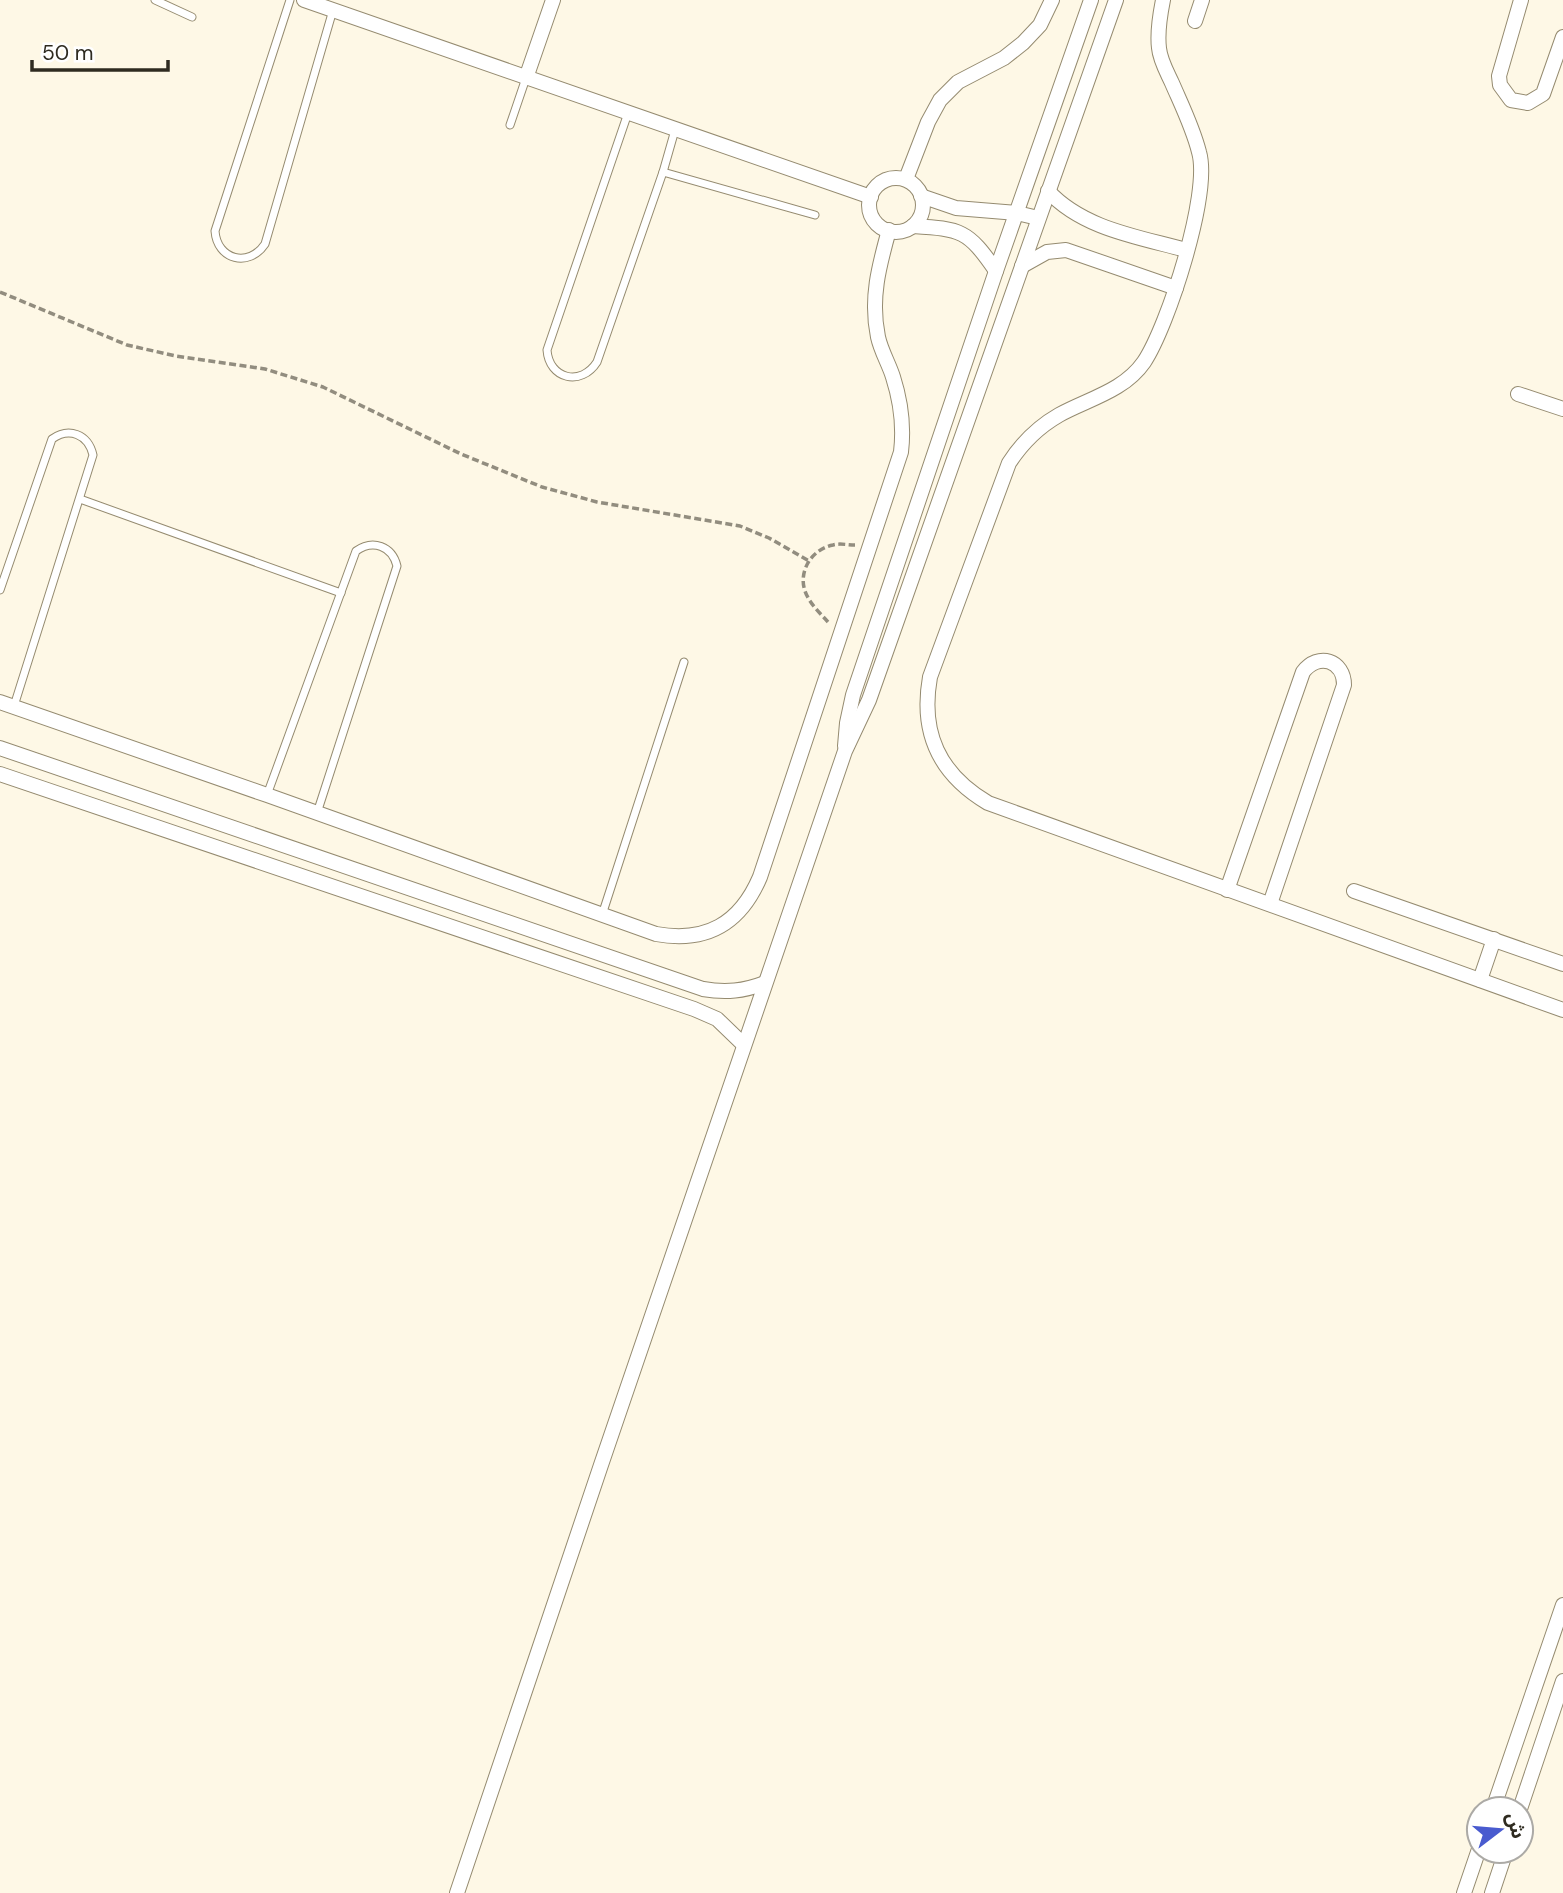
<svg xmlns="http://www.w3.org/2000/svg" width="1563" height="1893" viewBox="0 0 1563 1893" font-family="'DM Sans','Noto Sans Arabic',sans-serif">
	<rect width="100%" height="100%" fill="#fef8e6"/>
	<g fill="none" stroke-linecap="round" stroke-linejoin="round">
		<g stroke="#958b70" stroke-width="9">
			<g id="lane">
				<polyline points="155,0 192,17"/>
				<path d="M290 0 215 231C217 260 249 268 265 244L333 10"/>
				<path d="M628 113 547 350C549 379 581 387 597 362L663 172 675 130"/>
				<polyline points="510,125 526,78"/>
				<polyline points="663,172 815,215"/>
				<polyline points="80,499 341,593"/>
				<path d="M0 590 52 439C69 427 88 434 93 455L14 706"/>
				<path d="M267 795 356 551C373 539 392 546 397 566L317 813"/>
				<polyline points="602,915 684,662"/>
			</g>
		</g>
		<g stroke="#958b70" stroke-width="16">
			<g id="street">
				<polyline points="304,0 871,197"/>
				<path d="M1163 0C1160 15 1157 32 1159 48 1160 60 1167 72 1172 83 1182 106 1193 128 1199 152 1211 193 1168 326 1144 362 1124 391 1088 399 1059 415 1038 427 1022 443 1009 463L930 677C920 733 939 774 988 803L1563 1010"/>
				<polyline points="1521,0 1499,76 1500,85 1511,100 1528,103 1543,94 1563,37"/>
				<polyline points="1195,21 1202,0"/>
				<polyline points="526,78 553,0"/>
				<circle cx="896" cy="205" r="27"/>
				<polyline points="906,179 928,122 940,100 958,82 1004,58 1023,43 1040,25 1052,0"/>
				<path d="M1048 191C1083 229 1139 237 1186 250"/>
				<polyline points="921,196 956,208 1017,213 1038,218"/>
				<path d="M913 226C961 229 968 230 996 271"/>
				<polyline points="1022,266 1047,252 1066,250 1176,288"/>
				<polyline points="1518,394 1563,409"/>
				<path d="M0 702 267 795 656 934C706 943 740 924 760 877L901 452C904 427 901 402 893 377 889 364 881 351 878 337 870 299 879 266 889 230"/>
				<polyline points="845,746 847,723 853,695 996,271 1091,0"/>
				<path d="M0 748 703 989C726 993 744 991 765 983"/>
				<polyline points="0,774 694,1009 717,1019 744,1045"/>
				<path d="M1227 890 1303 672C1318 652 1344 660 1344 685L1270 904"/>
				<polyline points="1354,891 1563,964"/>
				<polyline points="1480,980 1494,939"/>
				<polyline points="1493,1809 1563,1605"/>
				<polyline points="1520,1809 1563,1681"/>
				<polyline points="457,1893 601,1465 845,751 869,700 1116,0"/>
				<polyline points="1464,1893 1479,1849"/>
				<polyline points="1492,1893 1506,1851"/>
			</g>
		</g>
		<g stroke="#928d7f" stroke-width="3.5" stroke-dasharray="7 3.5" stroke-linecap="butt">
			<polyline points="0,292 127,345 176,356 265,369 323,387 461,454 542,487 597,502 740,526 769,538 809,561"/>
			<path d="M828 622C820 613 809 603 805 591 798 571 812 549 833 545 840 543 847 545 855 545"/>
		</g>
		<use href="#lane" stroke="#fff" stroke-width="7"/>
		<use href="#street" stroke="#fff" stroke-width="14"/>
	</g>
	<g transform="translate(1500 1830) rotate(74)"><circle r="33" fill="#ffffff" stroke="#acaaa6" stroke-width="2"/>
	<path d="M0-5L12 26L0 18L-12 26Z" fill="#495bcf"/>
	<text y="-10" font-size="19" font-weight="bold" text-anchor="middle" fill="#2f2b20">ش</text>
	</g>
	<path d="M32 60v10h136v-10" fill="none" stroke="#2f2b20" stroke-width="3.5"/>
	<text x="42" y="60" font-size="21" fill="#2f2b20" stroke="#ffffff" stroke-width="5" paint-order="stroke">50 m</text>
</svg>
